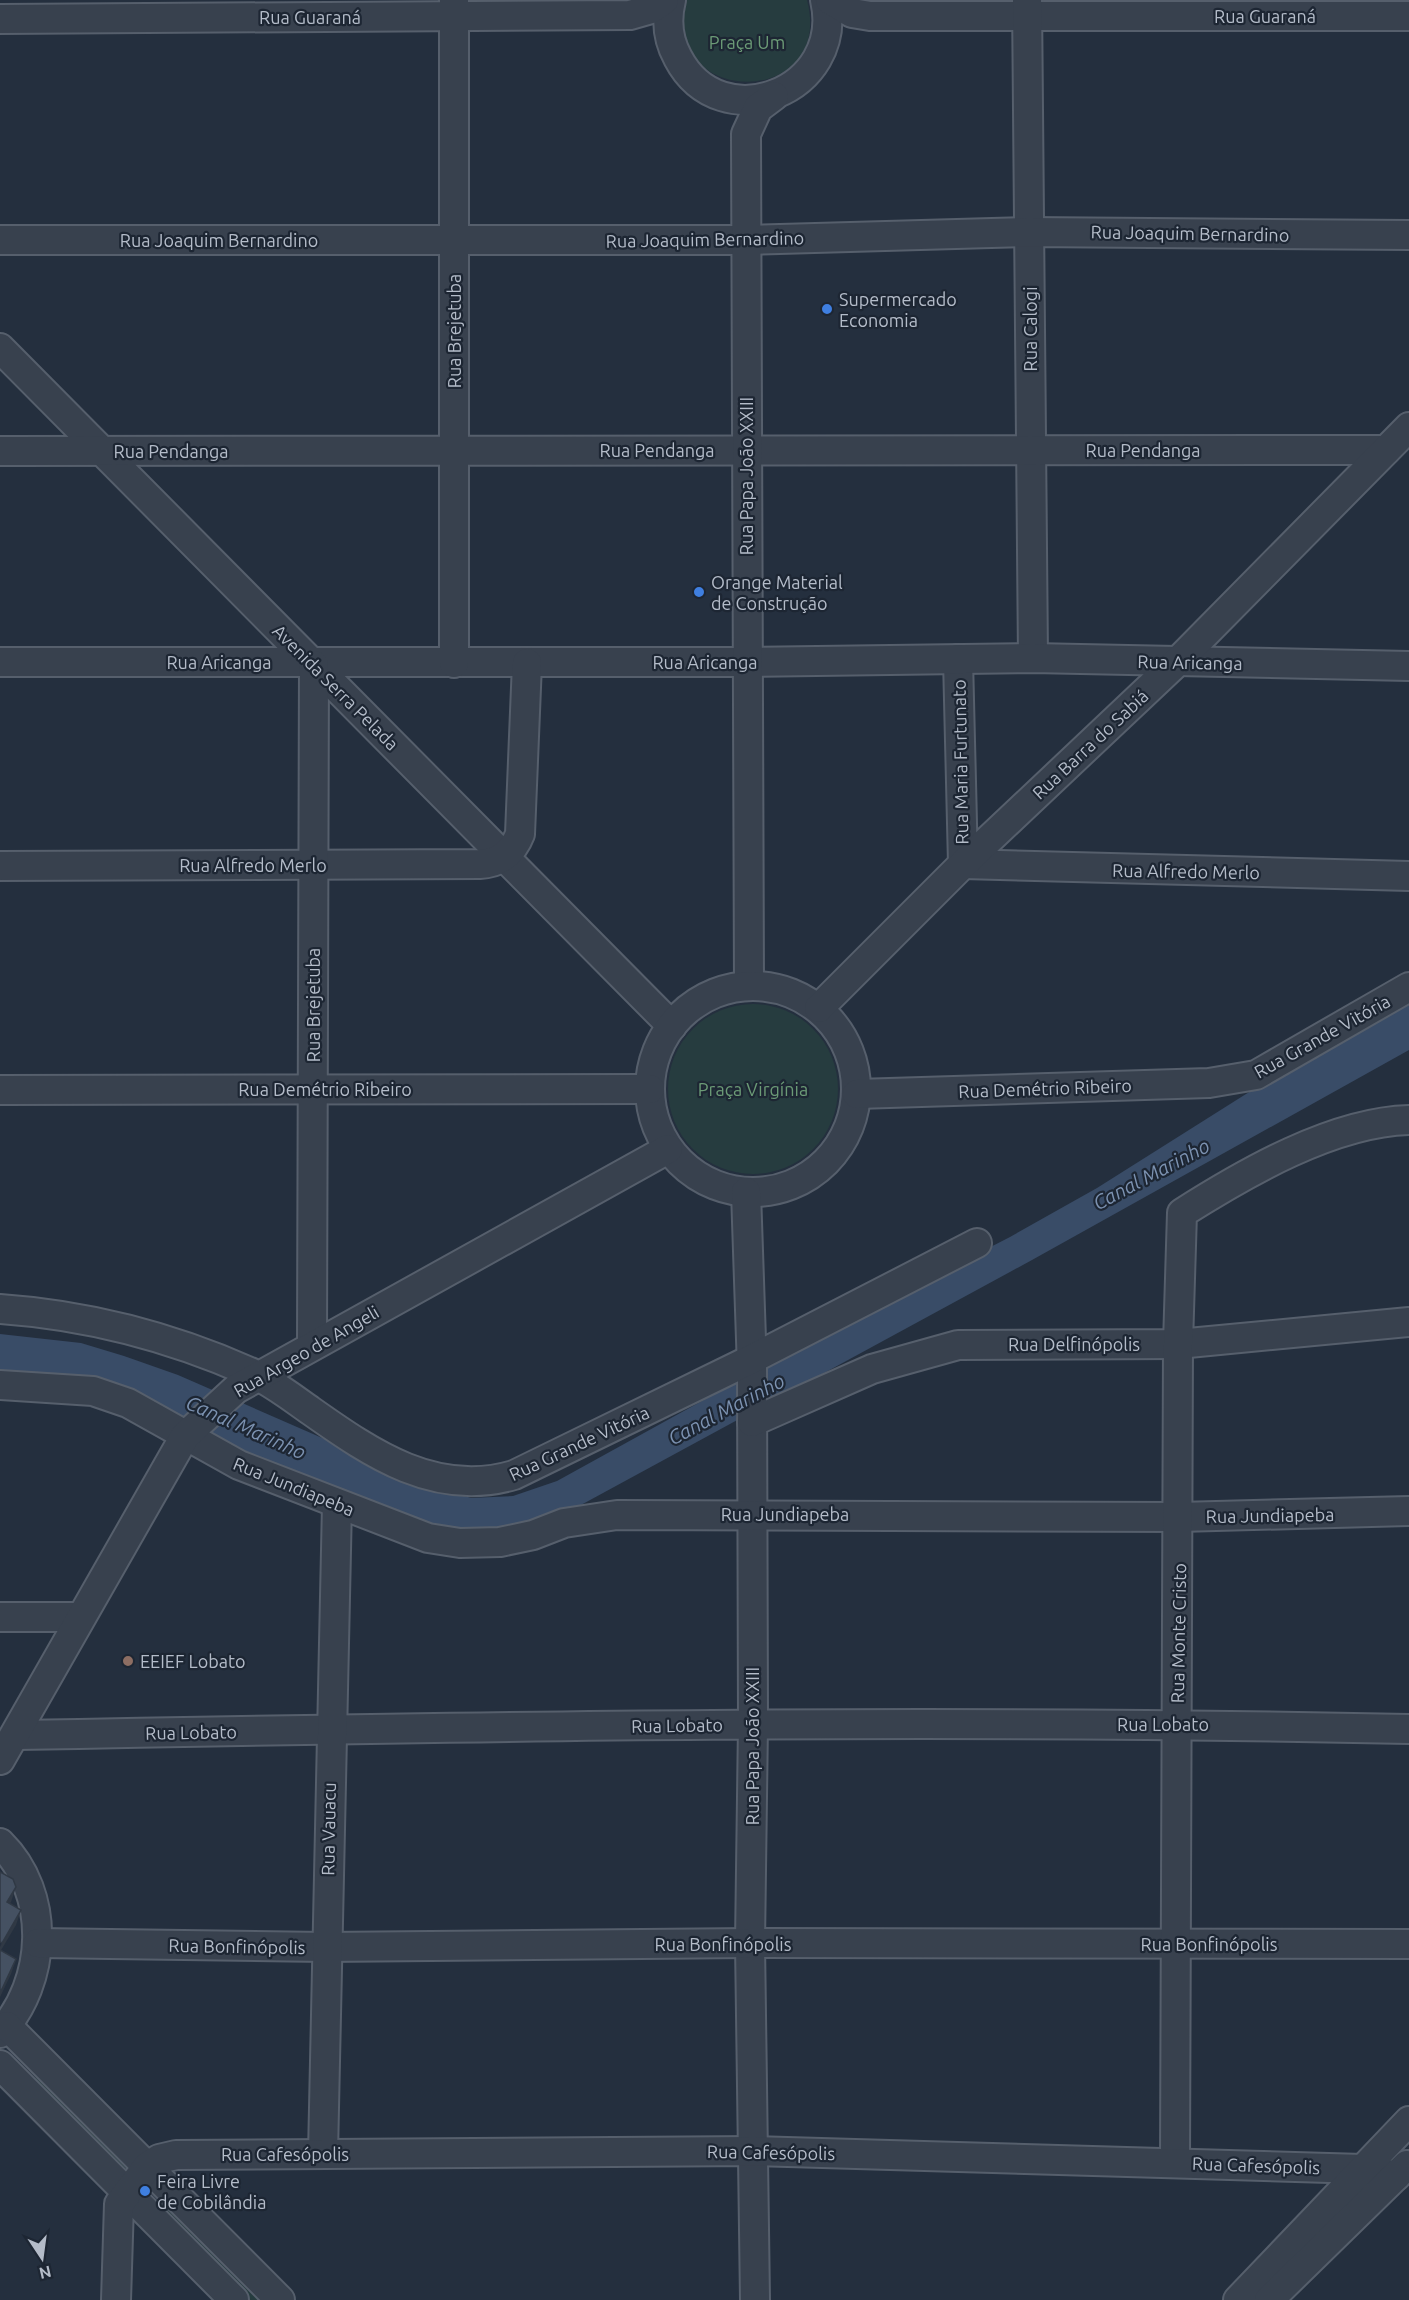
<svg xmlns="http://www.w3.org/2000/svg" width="1409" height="2300" viewBox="0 0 1409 2300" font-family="Ubuntu,sans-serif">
	<rect width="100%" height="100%" fill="#242f3e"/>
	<g fill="#263c3f">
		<path d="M687 0H807C836 110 657 108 687 0Z"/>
		<circle cx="753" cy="1089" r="85"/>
		<polygon points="39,2076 127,2163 127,2171 124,2173 32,2080"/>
		<polygon points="161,2201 164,2201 263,2300 248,2300 157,2206"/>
	</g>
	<polygon fill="#394c67" points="1409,1002 1409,1050 1032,1260 557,1518 447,1537 273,1473 178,1417 0,1374 0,1334 81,1343 124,1356 178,1375 430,1485 471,1498 513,1496 557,1481 858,1315 1010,1237 1097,1188 1246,1094"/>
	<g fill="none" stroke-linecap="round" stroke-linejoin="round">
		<g stroke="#565f6c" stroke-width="32">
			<g id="minor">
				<path d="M671 0C666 20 668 40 678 58 721 140 846 91 825 0"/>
				<polyline points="830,0 852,13 870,16 1409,16"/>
				<polyline points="1027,0 1033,658"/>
				<polyline points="0,19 630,15 651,9 664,0"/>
				<polyline points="0,240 745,240 1029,232 1409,235"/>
				<polyline points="0,348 672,1026"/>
				<polyline points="0,451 1386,450"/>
				<polyline points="958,659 963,864 1409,876"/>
				<polyline points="0,662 747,662 1033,658 1409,666"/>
				<polyline points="454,663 454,0"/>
				<path d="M0 866 480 864C500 863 513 852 520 834L527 663"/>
				<polyline points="749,985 746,134 758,108 774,96"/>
				<circle cx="753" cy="1089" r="103"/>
				<polyline points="819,1008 963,864 1178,661 1409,427"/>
				<polyline points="0,1090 650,1089"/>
				<polyline points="857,1094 1209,1083 1256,1075 1409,987"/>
				<polyline points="746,1192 752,1369 753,1724 750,1943 755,2300"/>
				<path d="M0 1309C86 1315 171 1337 250 1372 272 1382 291 1397 311 1411 372 1454 436 1498 514 1475L752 1359 977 1243"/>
				<polyline points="312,1345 314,665"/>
				<polyline points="0,1385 93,1391 128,1403 239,1465 428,1538 460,1543 500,1542 533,1535 564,1523 617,1515 1179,1517 1409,1511"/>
				<polyline points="752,1422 872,1369 958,1345 1178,1344 1409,1322"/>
				<polyline points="0,1617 80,1617"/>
				<path d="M16 1735C480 1726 945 1719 1409 1729"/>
				<polyline points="0,1760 185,1436 236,1389 668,1149"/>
				<path d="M0 1843C52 1894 47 1982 0 2033"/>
				<polyline points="38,1943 325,1947 750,1943 1409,1944"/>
				<polyline points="7,2026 280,2300"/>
				<polyline points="0,2065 234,2300"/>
				<polyline points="323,2154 337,1504"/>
				<path d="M1175 2162 1178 1344 1182 1213C1245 1173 1333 1122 1409 1120"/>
				<polyline points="116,2300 119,2204 147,2167 159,2159 176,2155 754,2151 1363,2169 1396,2176"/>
				<polyline points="1238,2300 1409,2121"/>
				<polyline points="1269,2300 1407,2165"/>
			</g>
		</g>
		<use href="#minor" stroke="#38414e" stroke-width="28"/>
	</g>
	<g fill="#303945">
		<polygon points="16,1887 11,1902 1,1917 7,1902"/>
		<polygon points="21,1910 16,1925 0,1952 0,1947 2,1943"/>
		<polygon points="16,1959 11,1974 0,1997 0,1992"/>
	</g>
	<g fill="#455162" stroke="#303945" stroke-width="1.5">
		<polygon points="0,1872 13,1879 16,1887 7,1902 21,1910 2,1943 0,1942"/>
		<polygon points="0,1950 16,1959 2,1989 0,1992"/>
	</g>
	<g fill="#3f7fe0" stroke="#1d2633" stroke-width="2">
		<circle cx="827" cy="309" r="6"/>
		<circle cx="699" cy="592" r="6"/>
		<circle cx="145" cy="2191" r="6"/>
	</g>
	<circle fill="#8d6e63" stroke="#1d2633" stroke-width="2" cx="128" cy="1661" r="6"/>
	<g text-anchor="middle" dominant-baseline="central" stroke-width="4.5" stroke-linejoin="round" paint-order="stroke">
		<g font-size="18" fill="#b4bcc9" stroke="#1d2633">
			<text x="1265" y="16">Rua Guaraná</text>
			<text x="310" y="17">Rua Guaraná</text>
			<text transform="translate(1190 233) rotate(1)">Rua Joaquim Bernardino</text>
			<text transform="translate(705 239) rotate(-1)">Rua Joaquim Bernardino</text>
			<text x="219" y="240">Rua Joaquim Bernardino</text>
			<text transform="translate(1030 329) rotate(-90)">Rua Calogi</text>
			<text transform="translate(454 331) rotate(-90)">Rua Brejetuba</text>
			<text x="657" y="450">Rua Pendanga</text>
			<text x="1143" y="450">Rua Pendanga</text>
			<text x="171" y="451">Rua Pendanga</text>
			<text transform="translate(746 476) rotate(-90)">Rua Papa João XXIII</text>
			<text x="219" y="662">Rua Aricanga</text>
			<text x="705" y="662">Rua Aricanga</text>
			<text transform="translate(1190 662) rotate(1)">Rua Aricanga</text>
			<text transform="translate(336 687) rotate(45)">Avenida Serra Pelada</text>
			<text transform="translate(1090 744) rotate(-43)">Rua Barra do Sabiá</text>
			<text transform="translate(960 762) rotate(-91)">Rua Maria Furtunato</text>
			<text x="253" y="865">Rua Alfredo Merlo</text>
			<text transform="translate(1186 871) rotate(1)">Rua Alfredo Merlo</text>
			<text transform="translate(313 1005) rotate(-90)">Rua Brejetuba</text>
			<text transform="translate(1322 1036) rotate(-29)">Rua Grande Vitória</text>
			<text transform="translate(1045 1088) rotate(-2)">Rua Demétrio Ribeiro</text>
			<text x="325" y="1089">Rua Demétrio Ribeiro</text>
			<text x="1074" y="1344">Rua Delfinópolis</text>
			<text transform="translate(306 1351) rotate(-30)">Rua Argeo de Angeli</text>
			<text transform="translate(579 1443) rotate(-25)">Rua Grande Vitória</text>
			<text transform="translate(294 1486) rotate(22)">Rua Jundiapeba</text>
			<text x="785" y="1514">Rua Jundiapeba</text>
			<text transform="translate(1270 1515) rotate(-1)">Rua Jundiapeba</text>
			<text transform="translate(1178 1633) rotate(-89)">Rua Monte Cristo</text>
			<text x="1163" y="1724">Rua Lobato</text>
			<text transform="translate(677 1725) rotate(-1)">Rua Lobato</text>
			<text transform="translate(191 1732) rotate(-1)">Rua Lobato</text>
			<text transform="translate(752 1746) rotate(-90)">Rua Papa João XXIII</text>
			<text transform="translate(328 1829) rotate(-89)">Rua Vauacu</text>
			<text x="723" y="1944">Rua Bonfinópolis</text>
			<text x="1209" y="1944">Rua Bonfinópolis</text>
			<text transform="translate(237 1946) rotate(1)">Rua Bonfinópolis</text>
			<text transform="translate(771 2152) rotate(1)">Rua Cafesópolis</text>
			<text x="285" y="2154">Rua Cafesópolis</text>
			<text transform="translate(1256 2165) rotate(2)">Rua Cafesópolis</text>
		</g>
		<g font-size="18" fill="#6b9a76" stroke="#1d2633">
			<text x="747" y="42">Praça Um</text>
			<text x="753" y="1089">Praça Virgínia</text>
		</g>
		<g font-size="18" fill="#b4bcc9" stroke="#1d2633" text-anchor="start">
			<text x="839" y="299">Supermercado<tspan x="839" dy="21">Economia</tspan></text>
			<text x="711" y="582">Orange Material<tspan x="711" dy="21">de Construção</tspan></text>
			<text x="140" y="1661">EEIEF Lobato</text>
			<text x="157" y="2181">Feira Livre<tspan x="157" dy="21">de Cobilândia</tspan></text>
		</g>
		<g font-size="20" font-style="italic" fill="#7c92b1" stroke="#1d2633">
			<text transform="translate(1151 1174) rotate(-28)">Canal Marinho</text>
			<text transform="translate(726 1409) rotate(-28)">Canal Marinho</text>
			<text transform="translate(246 1427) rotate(24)">Canal Marinho</text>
		</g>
	</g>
	<g transform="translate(42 2258) rotate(167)" stroke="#1d2633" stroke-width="4.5" paint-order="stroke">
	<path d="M0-4.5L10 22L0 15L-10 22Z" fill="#b4bcc9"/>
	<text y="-9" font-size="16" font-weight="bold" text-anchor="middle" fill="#b4bcc9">N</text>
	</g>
</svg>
